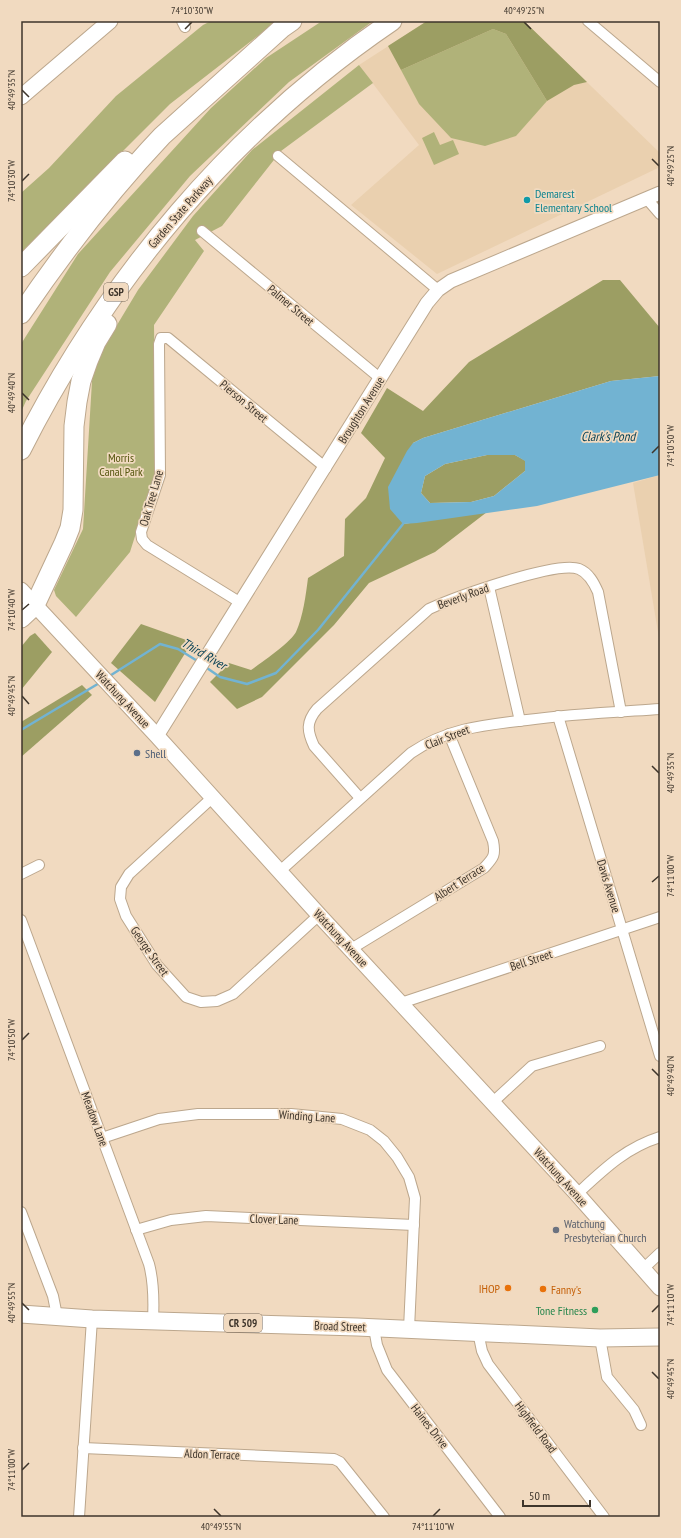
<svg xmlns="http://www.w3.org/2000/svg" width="681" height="1538" viewBox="0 0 681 1538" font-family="'PT Sans Narrow',sans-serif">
	<rect width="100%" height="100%" fill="#f1dac0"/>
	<g fill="#ead0af">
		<polygon points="427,21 524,21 660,153 660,167 437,274 351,205 419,145 359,65"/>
		<polygon points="660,475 660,644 633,483"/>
	</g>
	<g fill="#b0b279">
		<polygon points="211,21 277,21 170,104 21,253 21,193 49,168 116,96 203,25"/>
		<polygon points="322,21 373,21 289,82 190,176 110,272 26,401 21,412 21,344 78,254 211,108 266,58"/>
		<polygon points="493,29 506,34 547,101 516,136 485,146 451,138 419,104 401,70"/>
		<polygon points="359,65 373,83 281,151 222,226 195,240 204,251 154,325 156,470 130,552 76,617 56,596 54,590 83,529 93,365 138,290 193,216 252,150"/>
		<polygon points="434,132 440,145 453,140 459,154 434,165 422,138"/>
	</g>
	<g fill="#9c9e63">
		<polygon points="427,21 524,21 587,82 574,85 547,101 506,34 493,29 401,70 388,46"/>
		<path d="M603 280H620L660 328V376L611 381 423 438 413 443 403 524 487 512 435 552 369 583 334 625 262 697 237 709 210 682 229 663 251 670C261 663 291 642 296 632 303 617 306 594 308 578L344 556 345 519 366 498 385 458 361 433 387 388 423 411 469 362Z"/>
		<polygon points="487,455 515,455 526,461 525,471 494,496 471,502 430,503 421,493 425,476 445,464"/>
		<polygon points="141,624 192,642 155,702 111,663"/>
		<polygon points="35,633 52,652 21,690 21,647 30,636"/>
		<polygon points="82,685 92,695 21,757 21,722"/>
	</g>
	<path fill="#72b3d2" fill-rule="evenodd" d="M660 376V475L537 506 417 523 403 524 390 509 388 487 407 451 413 443 423 438 611 381ZM487 455H515L525 461V471L494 496 471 502 430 503 421 493 425 476 445 464Z"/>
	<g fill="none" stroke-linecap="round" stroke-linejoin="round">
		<g stroke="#72b3d2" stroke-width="2.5">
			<polyline points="204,666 220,677 247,684 276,673 318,630 403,524"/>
			<polyline points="108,677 160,644 178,649 199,662"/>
			<polyline points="21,730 101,682"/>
		</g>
		<g stroke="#bca78d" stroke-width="12">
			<g id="minor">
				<polyline points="182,21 185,27"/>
				<polyline points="588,21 660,82"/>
				<polyline points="278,156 438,290"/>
				<polyline points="647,199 660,214"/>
				<polyline points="202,231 381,379"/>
				<polyline points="489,587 520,721"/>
				<polyline points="241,603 147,545 142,539 141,532 160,475 159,344 161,338 168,338 326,468"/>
				<polyline points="558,716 660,1056"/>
				<polyline points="213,797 129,874 121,887 120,899 126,916 157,965 186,997 201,1002 217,1001 233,994 319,915"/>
				<path d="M360 798 314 746C307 731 306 722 317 709L429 609C453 598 557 560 579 569 589 573 594 583 598 592L621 712"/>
				<path d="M280 871 411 753C448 728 484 725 527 720 571 714 615 712 660 709"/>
				<polyline points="21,874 39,865"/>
				<path d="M21 920 149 1264C154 1283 154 1300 153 1320"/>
				<path d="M351 949 484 868C493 858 496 856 493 841L449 734"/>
				<polyline points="401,1003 660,917"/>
				<polyline points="493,1102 532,1066 600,1046"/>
				<polyline points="102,1138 159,1119 198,1114 291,1114 342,1119 370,1130 384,1141 397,1157 409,1177 415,1198 409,1329"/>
				<path d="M577 1194C603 1170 625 1148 660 1137"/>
				<polyline points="21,1212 53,1296 57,1316"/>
				<polyline points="136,1230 171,1220 206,1216 414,1225"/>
				<polyline points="643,1269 660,1253"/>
				<polyline points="374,1328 377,1345 387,1370 500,1517"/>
				<polyline points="478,1332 482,1351 488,1364 604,1517"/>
				<polyline points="600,1338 607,1377 634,1410 641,1425"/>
				<polyline points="83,1448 334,1459 340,1462 384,1517"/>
				<polyline points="79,1517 92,1319"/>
			</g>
		</g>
		<g stroke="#bca78d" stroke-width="15">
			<polyline id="tertiary" points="157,736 427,303 438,290 451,281 660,193"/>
		</g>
		<g stroke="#bca78d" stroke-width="17">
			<g id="secondary">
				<polyline points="21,97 110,21"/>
				<polyline points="21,590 157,736 319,915 577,1194 660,1288"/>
			</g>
		</g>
		<g stroke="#bca78d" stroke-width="19">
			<polyline id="primary" points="21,1314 92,1319 357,1327 600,1338 660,1337"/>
		</g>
		<g stroke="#bca78d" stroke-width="21">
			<g id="motorway">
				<polyline points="21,267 125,161"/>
				<path d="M21 314C64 251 110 191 162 136L282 28 292 21"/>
				<path d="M21 450C107 279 233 129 392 21"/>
				<polyline points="21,618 35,605 64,543 70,528 73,510 74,426 77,402 81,381 88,361 96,342 107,324"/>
			</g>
		</g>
		<use href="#minor" stroke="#fff" stroke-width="10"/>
		<use href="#tertiary" stroke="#fff" stroke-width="13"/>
		<use href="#secondary" stroke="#fff" stroke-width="15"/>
		<use href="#primary" stroke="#fff" stroke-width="17"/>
		<use href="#motorway" stroke="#fff" stroke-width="19"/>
	</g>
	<path fill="none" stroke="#3e352b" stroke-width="1.5" d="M524 22 531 29M185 29 192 22M22 90 29 97M652 159 659 166M22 181 29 174M22 393 29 400M652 453 659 446M22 610 29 604M22 696 29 704M652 766 659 773M652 882 659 876M22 1040 29 1033M652 1069 659 1076M22 1303 29 1310M652 1312 659 1305M652 1372 659 1379M22 1470 29 1463M214 1509 221 1516M433 1516 440 1509"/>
	<circle fill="#0f9aa8" stroke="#f1dac0" stroke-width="1.5" cx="527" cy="200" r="4"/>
	<circle fill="#5c6f8a" stroke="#f1dac0" stroke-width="1.5" cx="137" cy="753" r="4"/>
	<circle fill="#6b7280" stroke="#f1dac0" stroke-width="1.5" cx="556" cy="1230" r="4"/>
	<g fill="#e8710a" stroke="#f1dac0" stroke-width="1.5">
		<circle cx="508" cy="1288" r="4"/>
		<circle cx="543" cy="1289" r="4"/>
	</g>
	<circle fill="#2e9e5b" stroke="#f1dac0" stroke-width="1.5" cx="595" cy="1310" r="4"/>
	<g text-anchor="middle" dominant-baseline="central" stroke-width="3.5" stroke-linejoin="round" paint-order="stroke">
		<g fill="#f1dac0" stroke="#746658" stroke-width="1">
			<rect x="104" y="283" width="24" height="18" rx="3"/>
			<rect x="224" y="1314" width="38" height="18" rx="3"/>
		</g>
		<g font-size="11" font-weight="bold" fill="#3e352b">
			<text x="116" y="292">GSP</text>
			<text x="243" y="1323">CR 509</text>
		</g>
		<g font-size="12" fill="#0d838f" stroke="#f1dac0" text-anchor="start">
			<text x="535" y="193">Demarest<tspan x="535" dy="14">Elementary School</tspan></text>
		</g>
		<g font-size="12" fill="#3e352b" stroke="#f1dac0">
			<text transform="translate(180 212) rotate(-49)">Garden State Parkway</text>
			<text transform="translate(291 305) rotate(40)">Palmer Street</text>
			<text transform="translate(244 401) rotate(40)">Pierson Street</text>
			<text transform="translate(361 410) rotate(-58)">Broughton Avenue</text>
			<text transform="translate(151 498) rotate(-74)">Oak Tree Lane</text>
			<text transform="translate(463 596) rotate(-20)">Beverly Road</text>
			<text transform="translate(123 699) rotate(47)">Watchung Avenue</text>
			<text transform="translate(447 737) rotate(-21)">Clair Street</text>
			<text transform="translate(459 882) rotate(-33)">Albert Terrace</text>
			<text transform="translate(609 886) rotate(73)">Davis Avenue</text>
			<text transform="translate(341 938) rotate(47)">Watchung Avenue</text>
			<text transform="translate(150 951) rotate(55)">George Street</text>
			<text transform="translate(531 960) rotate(-18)">Bell Street</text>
			<text transform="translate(307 1116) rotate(4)">Winding Lane</text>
			<text transform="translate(95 1119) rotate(70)">Meadow Lane</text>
			<text transform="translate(561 1177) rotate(48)">Watchung Avenue</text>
			<text transform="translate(274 1219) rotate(2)">Clover Lane</text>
			<text transform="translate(340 1326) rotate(2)">Broad Street</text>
			<text transform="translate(430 1426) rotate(52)">Haines Drive</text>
			<text transform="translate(536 1427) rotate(53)">Highfield Road</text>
			<text transform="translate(212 1454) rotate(2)">Aldon Terrace</text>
		</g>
		<g font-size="12" fill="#53540c" stroke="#f1dac0">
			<text x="121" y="457">Morris<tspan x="121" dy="14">Canal Park</tspan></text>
		</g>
		<g font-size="12" fill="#4e5e75" stroke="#f1dac0" text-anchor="start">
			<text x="145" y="753">Shell</text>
		</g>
		<g font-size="12" fill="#5b616d" stroke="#f1dac0" text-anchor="start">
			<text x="564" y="1223">Watchung<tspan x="564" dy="14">Presbyterian Church</tspan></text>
		</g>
		<g font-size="12" fill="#c56008" stroke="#f1dac0" text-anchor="end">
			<text x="500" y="1288">IHOP</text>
			<text x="551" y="1289" text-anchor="start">Fanny's</text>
		</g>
		<g font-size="12" fill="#27864d" stroke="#f1dac0" text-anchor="end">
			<text x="587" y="1310">Tone Fitness</text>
		</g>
		<g font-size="13" font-style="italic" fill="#033e53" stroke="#f1dac0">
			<text x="608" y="436">Clark's Pond</text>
			<text transform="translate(204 654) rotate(30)">Third River</text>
		</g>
	</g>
	<rect width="681" height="1538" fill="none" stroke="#f1dac0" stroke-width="44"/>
	<path d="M523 1500v6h67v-6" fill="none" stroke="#3e352b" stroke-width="2"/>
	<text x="529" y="1500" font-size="12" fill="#3e352b" stroke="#f1dac0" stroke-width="3" paint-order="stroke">50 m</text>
	<rect x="22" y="22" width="637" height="1494" fill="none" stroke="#3e352b" stroke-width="1.5"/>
	<g font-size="10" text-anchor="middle" fill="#3e352b">
		<text x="192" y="14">74°10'30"W</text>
		<text x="524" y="14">40°49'25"N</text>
		<text transform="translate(11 90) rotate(-90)" y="4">40°49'35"N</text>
		<text transform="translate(670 166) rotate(-90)" y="4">40°49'25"N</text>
		<text transform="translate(11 181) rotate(-90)" y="4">74°10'30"W</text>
		<text transform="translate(11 393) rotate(-90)" y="4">40°49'40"N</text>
		<text transform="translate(670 446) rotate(-90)" y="4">74°10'50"W</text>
		<text transform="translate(11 610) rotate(-90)" y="4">74°10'40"W</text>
		<text transform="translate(11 696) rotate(-90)" y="4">40°49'45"N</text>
		<text transform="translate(670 773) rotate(-90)" y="4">40°49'35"N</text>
		<text transform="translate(670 876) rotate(-90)" y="4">74°11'00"W</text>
		<text transform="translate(11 1040) rotate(-90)" y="4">74°10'50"W</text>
		<text transform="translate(670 1076) rotate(-90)" y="4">40°49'40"N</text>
		<text transform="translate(11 1303) rotate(-90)" y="4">40°49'55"N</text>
		<text transform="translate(670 1305) rotate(-90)" y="4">74°11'10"W</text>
		<text transform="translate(670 1379) rotate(-90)" y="4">40°49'45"N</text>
		<text transform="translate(11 1470) rotate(-90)" y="4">74°11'00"W</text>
		<text x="221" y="1530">40°49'55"N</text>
		<text x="433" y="1530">74°11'10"W</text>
	</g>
</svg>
